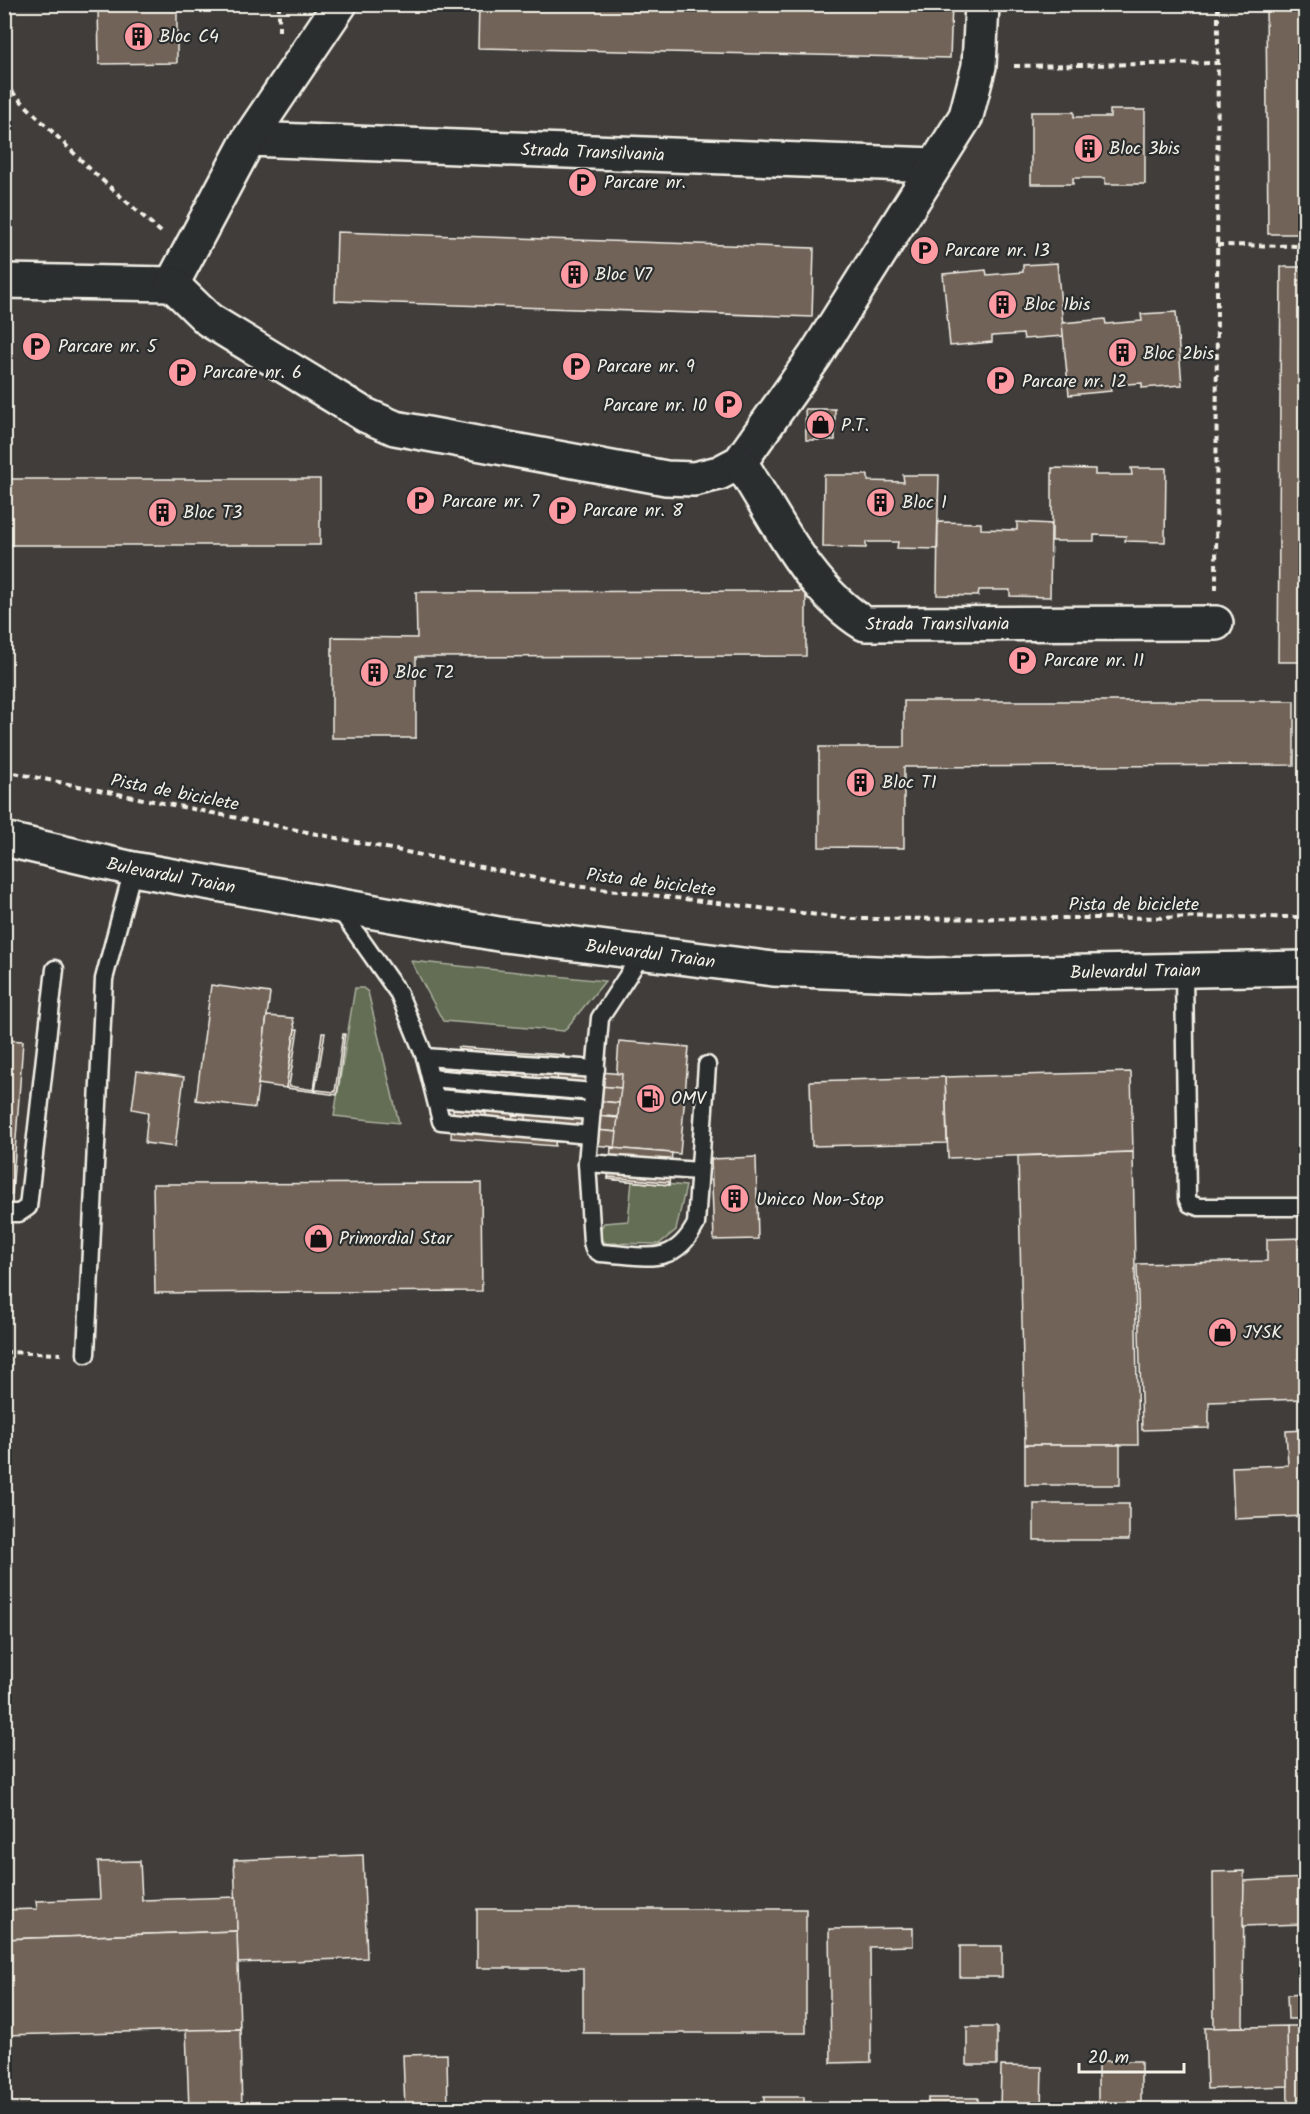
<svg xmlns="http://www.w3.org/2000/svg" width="1310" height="2114" font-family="Kalam,sans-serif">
<rect width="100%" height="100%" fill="#403d3b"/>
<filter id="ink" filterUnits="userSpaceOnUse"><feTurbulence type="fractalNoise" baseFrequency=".0167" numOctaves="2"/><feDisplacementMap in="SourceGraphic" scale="12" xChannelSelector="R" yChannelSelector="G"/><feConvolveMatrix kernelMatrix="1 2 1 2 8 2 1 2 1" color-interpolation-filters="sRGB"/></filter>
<g filter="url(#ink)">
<!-- green -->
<g fill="#636e54" stroke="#acb09e" stroke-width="1.5">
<polygon points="411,961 605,981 564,1031 443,1021"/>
<polygon points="355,988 363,988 368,992 399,1123 334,1116"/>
<polygon points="632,1181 686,1186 676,1230 659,1244 606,1243 601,1239 601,1228 604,1223 628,1221"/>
</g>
<!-- building -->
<g fill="#726359" stroke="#f4f1e8" stroke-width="1.5">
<polygon points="98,4 177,4 177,63 99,64"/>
<polygon points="479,4 952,4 950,58 478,48"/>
<polygon points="1031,4 1073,4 1073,8 1031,9"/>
<rect x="1105" y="4" width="40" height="3"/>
<polygon points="1266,4 1306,4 1306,234 1268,234"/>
<polygon points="1110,110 1145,110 1145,184 1105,184 1105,178 1073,178 1073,184 1031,184 1031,112 1074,112 1074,117 1110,117"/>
<polygon points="337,232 814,248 812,317 335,301"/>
<polygon points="1057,263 1064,336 1024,339 1023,334 992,336 992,342 950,346 943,274 986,270 987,275 1023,272 1023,265"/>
<polygon points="1281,267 1306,267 1306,662 1278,662"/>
<polygon points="1176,312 1182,385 1142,388 1142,383 1110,385 1111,391 1069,395 1062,323 1105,319 1106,324 1142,321 1141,314"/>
<polygon points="805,409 835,409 835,440 806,440"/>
<polygon points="1052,468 1095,469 1095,475 1132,475 1131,468 1166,468 1165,542 1125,541 1126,536 1094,535 1094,541 1052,541"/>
<polygon points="824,475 868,475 868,481 904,482 903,475 939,475 937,549 897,548 898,542 866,542 866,548 823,547"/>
<rect x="4" y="479" width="316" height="66"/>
<polygon points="938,522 981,523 981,529 1017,530 1017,522 1051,524 1050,597 1010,596 1010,590 979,590 978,596 937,595"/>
<polygon points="806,591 806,656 416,657 416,738 332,738 332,637 417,638 416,592"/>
<polygon points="904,701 1294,701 1294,765 904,767 904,848 819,847 819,747 904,747"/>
<polygon points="211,985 270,993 255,1108 196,1100"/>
<polygon points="267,1016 293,1018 295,1029 286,1088 258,1084"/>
<polygon points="295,1029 298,1029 289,1086 314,1090 322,1033 325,1033 315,1092 286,1088"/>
<polygon points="343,1034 345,1034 337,1095 315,1092 317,1090 335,1092"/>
<polygon points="4,1040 23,1041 12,1195 4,1194"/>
<polygon points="619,1041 689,1047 680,1154 611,1148"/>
<polygon points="458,1047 564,1055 555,1146 451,1138"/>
<polygon points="558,1068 622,1074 621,1088 557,1083"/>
<polygon points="477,1069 490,1070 490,1075 477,1073"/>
<polygon points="137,1071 184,1077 175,1147 145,1143 148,1112 132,1109"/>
<polygon points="515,1072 528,1074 528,1078 515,1077"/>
<polygon points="1131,1072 1133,1152 948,1158 945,1077"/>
<polygon points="945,1077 947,1143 812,1146 810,1081"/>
<polygon points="557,1082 621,1088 619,1103 555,1097"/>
<polygon points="555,1097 619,1103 618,1117 554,1112"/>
<polygon points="473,1111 486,1113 486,1117 473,1116"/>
<polygon points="554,1112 618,1118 616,1132 553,1126"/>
<polygon points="513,1115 526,1116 526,1120 512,1119"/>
<polygon points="553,1126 617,1132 615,1147 552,1141"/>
<polygon points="611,1148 672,1153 669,1185 608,1179"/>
<polygon points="1133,1152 1138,1445 1025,1445 1018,1156"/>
<polygon points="756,1157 758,1239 714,1240 711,1159"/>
<polygon points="608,1177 669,1182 669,1185 608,1179"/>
<polygon points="481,1183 482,1291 155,1293 153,1184"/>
<polygon points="1306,1238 1306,1399 1209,1402 1209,1428 1142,1430 1137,1264 1267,1261 1267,1239"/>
<polygon points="1306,1430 1306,1516 1234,1519 1232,1467 1288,1465 1286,1431"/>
<rect x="1025" y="1445" width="95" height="40"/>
<rect x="1034" y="1504" width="95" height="36"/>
<polygon points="363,1855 367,1958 238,1963 234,1860"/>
<polygon points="140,1861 142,1900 236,1897 237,1931 4,1939 4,1910 37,1909 36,1901 100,1899 98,1862"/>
<polygon points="1244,1871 1243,2027 1214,2028 1213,1872"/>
<polygon points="1306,1878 1306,1924 1243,1926 1244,1881"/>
<polygon points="477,1909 806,1909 806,2033 583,2033 583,1968 477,1968"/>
<polygon points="913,1928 913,1946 870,1947 871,2062 831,2063 829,1929"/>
<polygon points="237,1931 240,2029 4,2035 4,1939"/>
<rect x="960" y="1946" width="42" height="31"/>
<polygon points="1306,1994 1306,2019 1288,2019 1287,1995"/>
<polygon points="1287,2026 1306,2026 1306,2110 1288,2110"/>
<polygon points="1287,2026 1288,2086 1207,2089 1205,2028"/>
<rect x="967" y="2027" width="30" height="38"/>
<polygon points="240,2029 242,2110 189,2110 186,2030"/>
<polygon points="447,2054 448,2110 405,2110 403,2055"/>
<rect x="1098" y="2061" width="43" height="49"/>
<polygon points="1001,2066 1042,2067 1041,2110 1000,2110"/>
<rect x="764" y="2097" width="40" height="13"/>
<rect x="928" y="2098" width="50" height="12"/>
<polygon points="1204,2104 1241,2104 1241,2110 1205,2110"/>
</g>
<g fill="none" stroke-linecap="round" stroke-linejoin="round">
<defs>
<g id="service">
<polyline points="338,907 399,994 425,1057 596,1069"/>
<path d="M642 954 600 1018 587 1163 592 1242 594 1249 600 1253C643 1255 673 1269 696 1224L707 1065"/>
<polyline points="1184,970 1187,1198 1190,1204 1199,1207 1306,1207"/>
<polyline points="425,1057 441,1121 589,1135"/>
<polyline points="431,1078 593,1092"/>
<polyline points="437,1098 591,1111"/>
<polyline points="587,1163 699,1171"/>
<polyline points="4,1213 19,1213 28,1207 55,969"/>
<polyline points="86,1354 104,979 133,869"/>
</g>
<g id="minor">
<path id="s1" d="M249 139 935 165"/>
<polyline points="4,281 172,284 249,139 340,4"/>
<polyline points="172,284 209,320 365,415 395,428 666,478 694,479 719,473 740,462 815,356 966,116 979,66 982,4"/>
<path id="s2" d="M740 462C776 518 808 589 865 624L1216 623"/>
</g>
<g id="primary">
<path id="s3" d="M4 839 133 869 504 935 773 969 928 975 1306 968"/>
</g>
</defs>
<!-- service casing -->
<use href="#service" stroke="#f4f1e8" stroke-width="21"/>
<!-- minor casing -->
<use href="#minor" stroke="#f4f1e8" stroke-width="38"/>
<!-- primary casing -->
<use href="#primary" stroke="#f4f1e8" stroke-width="38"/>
<!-- path -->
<g stroke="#f4f1e8" stroke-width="4" stroke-dasharray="6 4.5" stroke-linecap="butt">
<polyline points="279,31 279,4"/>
<polyline points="1014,66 1217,63"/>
<polyline points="4,84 93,172 161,232"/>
<polyline points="1217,245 1306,246"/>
<polyline points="1216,590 1218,4"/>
<polyline points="4,771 575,886 851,919 1306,917"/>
<polyline points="4,1352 61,1354"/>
</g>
<!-- service -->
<use href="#service" stroke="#2a2d2e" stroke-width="16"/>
<!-- minor -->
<use href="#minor" stroke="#2a2d2e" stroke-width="33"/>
<!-- primary -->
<use href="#primary" stroke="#2a2d2e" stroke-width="33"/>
</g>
</g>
<!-- icons -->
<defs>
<symbol id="building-disc" viewBox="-11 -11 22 22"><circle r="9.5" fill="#ff9aa2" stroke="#2a2d2e"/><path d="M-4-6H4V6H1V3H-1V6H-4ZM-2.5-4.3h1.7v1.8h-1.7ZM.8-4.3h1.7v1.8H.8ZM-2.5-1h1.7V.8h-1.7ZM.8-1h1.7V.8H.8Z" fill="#111"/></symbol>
<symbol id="parking-disc" viewBox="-11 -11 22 22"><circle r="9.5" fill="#ff9aa2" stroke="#2a2d2e"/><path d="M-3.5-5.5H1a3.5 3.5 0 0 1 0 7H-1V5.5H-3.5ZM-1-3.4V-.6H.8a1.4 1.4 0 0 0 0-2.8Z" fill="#111"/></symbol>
<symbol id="shop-disc" viewBox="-11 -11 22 22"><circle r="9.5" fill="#ff9aa2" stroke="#2a2d2e"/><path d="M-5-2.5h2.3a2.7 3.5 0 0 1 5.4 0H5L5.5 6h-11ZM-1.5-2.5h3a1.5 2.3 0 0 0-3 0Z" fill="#111"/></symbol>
<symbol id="fuel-disc" viewBox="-11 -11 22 22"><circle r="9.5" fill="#ff9aa2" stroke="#2a2d2e"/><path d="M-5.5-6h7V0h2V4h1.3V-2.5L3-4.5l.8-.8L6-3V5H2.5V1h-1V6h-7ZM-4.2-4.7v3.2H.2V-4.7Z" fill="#111"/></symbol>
</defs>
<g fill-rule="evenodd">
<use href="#building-disc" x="122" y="20" width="33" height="33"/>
<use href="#building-disc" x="1072" y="132" width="33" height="33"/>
<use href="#parking-disc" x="566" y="166" width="33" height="33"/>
<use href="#parking-disc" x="908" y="234" width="33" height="33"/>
<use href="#building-disc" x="558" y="258" width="33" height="33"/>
<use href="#building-disc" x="986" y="288" width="33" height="33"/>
<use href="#parking-disc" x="20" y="330" width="33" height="33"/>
<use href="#building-disc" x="1106" y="336" width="33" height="33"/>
<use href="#parking-disc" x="560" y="350" width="33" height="33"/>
<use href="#parking-disc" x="166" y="356" width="33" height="33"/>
<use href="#parking-disc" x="984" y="364" width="33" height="33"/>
<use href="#parking-disc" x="712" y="388" width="33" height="33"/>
<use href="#shop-disc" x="804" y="408" width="33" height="33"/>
<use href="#parking-disc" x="404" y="484" width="33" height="33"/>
<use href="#building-disc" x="864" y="486" width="33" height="33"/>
<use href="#parking-disc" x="546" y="494" width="33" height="33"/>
<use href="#building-disc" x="146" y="496" width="33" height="33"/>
<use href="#parking-disc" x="1006" y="644" width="33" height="33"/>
<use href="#building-disc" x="358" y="656" width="33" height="33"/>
<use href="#building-disc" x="844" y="766" width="33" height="33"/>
<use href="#fuel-disc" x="634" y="1082" width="33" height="33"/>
<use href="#building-disc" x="718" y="1182" width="33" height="33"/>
<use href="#shop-disc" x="302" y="1222" width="33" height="33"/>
<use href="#shop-disc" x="1206" y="1316" width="33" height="33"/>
</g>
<g text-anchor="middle" stroke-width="4.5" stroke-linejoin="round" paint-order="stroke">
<!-- poi labels -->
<g font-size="18" fill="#f4f1e8" stroke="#2a2d2e" text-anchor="start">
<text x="159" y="42">Bloc C4</text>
<text x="1109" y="154">Bloc 3bis</text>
<text x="604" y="188">Parcare nr.</text>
<text x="945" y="256">Parcare nr. 13</text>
<text x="595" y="280">Bloc V7</text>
<text x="1024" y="310">Bloc 1bis</text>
<text x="58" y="352">Parcare nr. 5</text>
<text x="1143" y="359">Bloc 2bis</text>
<text x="597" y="372">Parcare nr. 9</text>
<text x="203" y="378">Parcare nr. 6</text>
<text x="1022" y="387">Parcare nr. 12</text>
<text x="707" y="411" text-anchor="end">Parcare nr. 10</text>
<text x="841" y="431">P.T.</text>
<text x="442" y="507">Parcare nr. 7</text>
<text x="902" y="508">Bloc 1</text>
<text x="583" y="516">Parcare nr. 8</text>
<text x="183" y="518">Bloc T3</text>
<text x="1044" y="666">Parcare nr. 11</text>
<text x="395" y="678">Bloc T2</text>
<text x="882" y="788">Bloc T1</text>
<text x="671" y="1104">OMV</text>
<text x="756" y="1205">Unicco Non-Stop</text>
<text x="339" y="1244">Primordial Star</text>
<text x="1243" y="1338">JYSK</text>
</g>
<!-- street labels -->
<g font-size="18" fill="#f4f1e8" stroke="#2a2d2e">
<text dy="6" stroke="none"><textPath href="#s1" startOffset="344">Strada Transilvania</textPath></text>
<text dy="6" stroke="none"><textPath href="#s2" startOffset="279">Strada Transilvania</textPath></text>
<text transform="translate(175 792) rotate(11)" y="6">Pista de biciclete</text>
<text dy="6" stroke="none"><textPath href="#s3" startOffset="171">Bulevardul Traian</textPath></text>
<text transform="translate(651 882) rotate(7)" y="6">Pista de biciclete</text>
<text x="1134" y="910">Pista de biciclete</text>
<text dy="6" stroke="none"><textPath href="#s3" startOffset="657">Bulevardul Traian</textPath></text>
<text dy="6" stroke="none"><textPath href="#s3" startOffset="1143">Bulevardul Traian</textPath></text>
</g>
</g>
<!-- margin -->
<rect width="1310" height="2114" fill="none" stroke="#2a2d2e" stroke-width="24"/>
<rect x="12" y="12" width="1286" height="2090" fill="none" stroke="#f4f1e8" stroke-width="2" filter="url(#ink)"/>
<!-- scale -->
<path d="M1079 2063v9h105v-9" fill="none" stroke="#f4f1e8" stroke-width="3"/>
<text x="1088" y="2063" font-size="18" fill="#f4f1e8" stroke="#2a2d2e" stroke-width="4.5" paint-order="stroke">20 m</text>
</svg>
